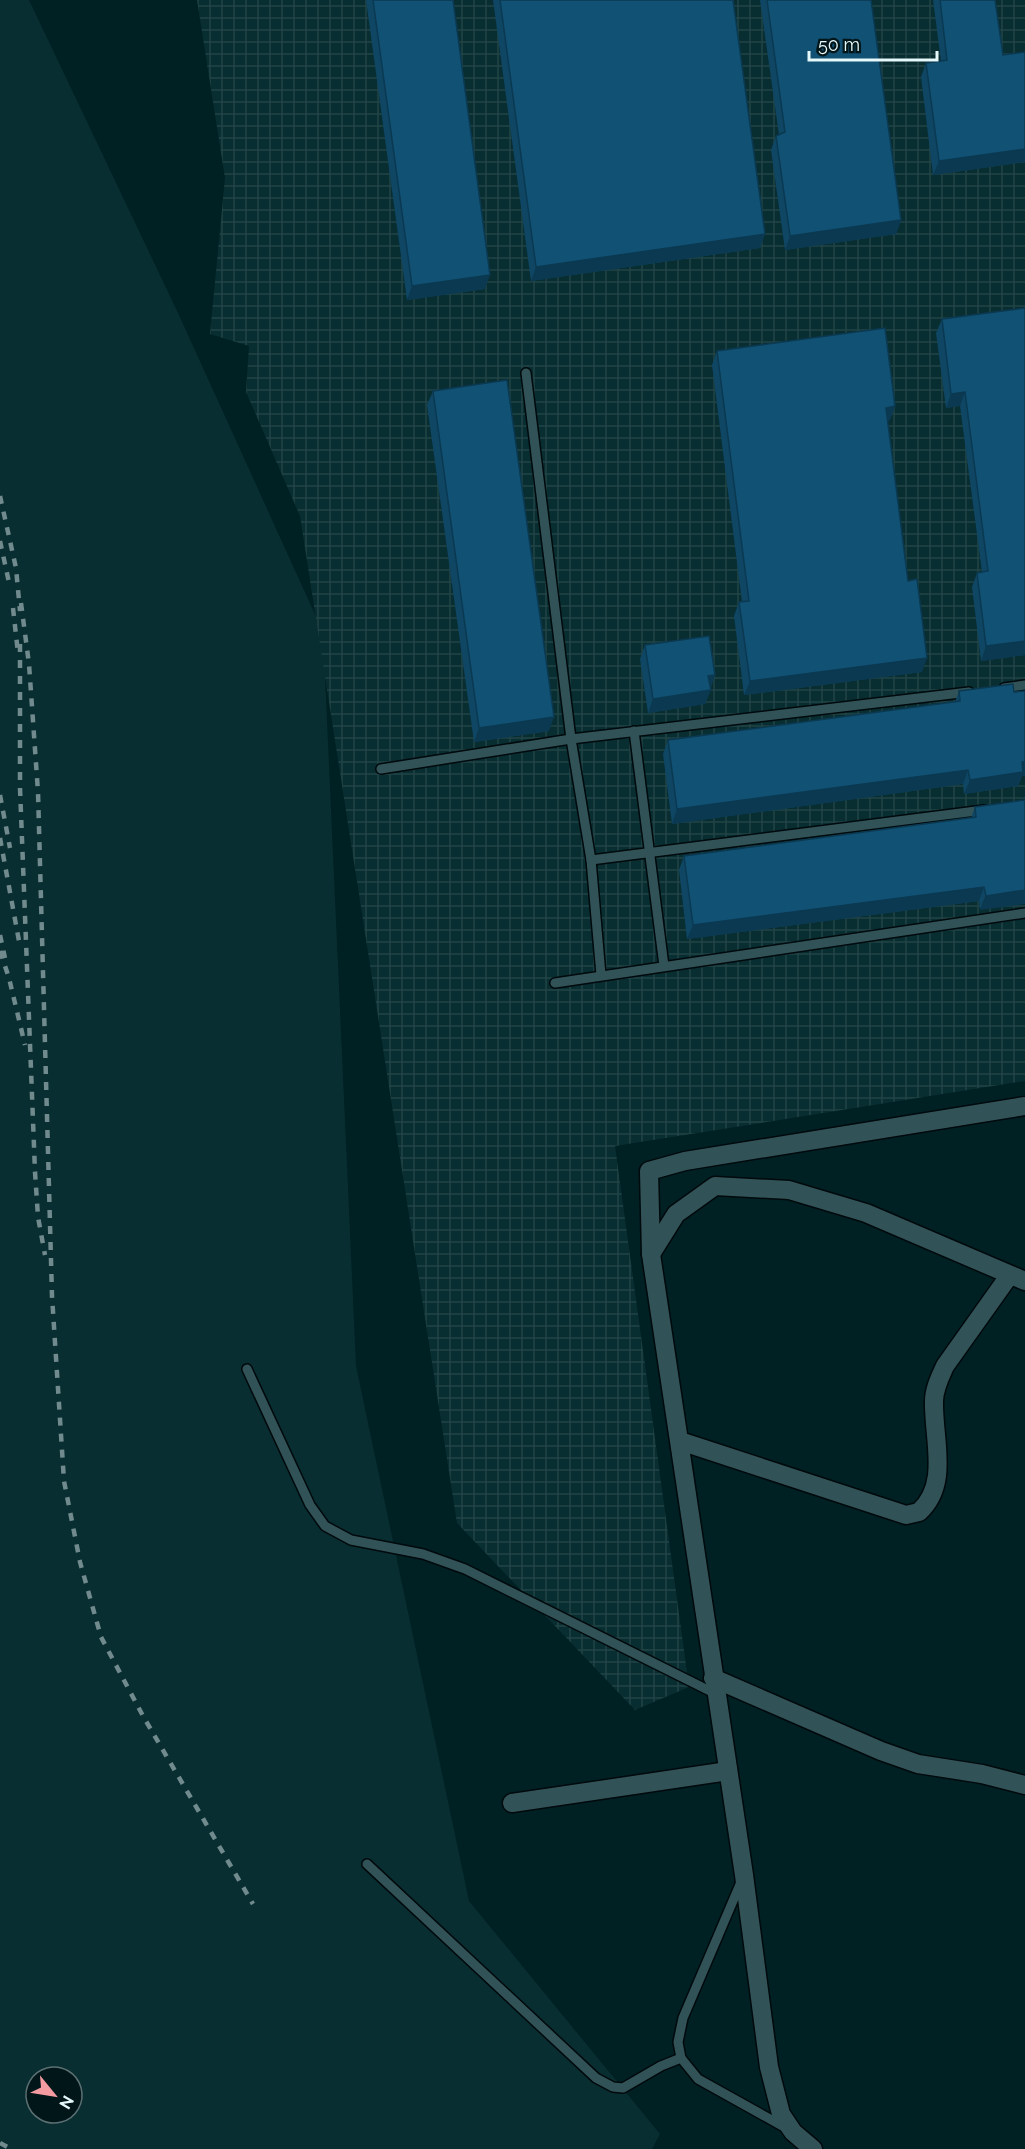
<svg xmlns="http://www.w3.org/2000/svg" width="1025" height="2149" font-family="Raleway,sans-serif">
<defs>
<pattern id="industrial-grid" width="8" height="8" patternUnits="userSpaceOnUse" patternTransform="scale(1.5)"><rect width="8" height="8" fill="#092e31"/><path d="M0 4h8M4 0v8" fill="none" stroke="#214346"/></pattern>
</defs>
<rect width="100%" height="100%" fill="#002124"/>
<!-- built -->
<path fill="#092e31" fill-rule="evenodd" d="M0 0H29L178 313 323 632 356 1366 469 1901 660 2134 652 2149H0ZM36 2077H72V2113H36Z"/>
<!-- industrial -->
<polygon fill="url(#industrial-grid)" points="197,0 1025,0 1025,1081 615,1146 689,1687 635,1710 457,1523 300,516 246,392 249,346 210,334 225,178"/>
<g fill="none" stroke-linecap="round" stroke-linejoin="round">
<defs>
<g id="lane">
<polyline points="526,373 571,739 591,860 601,975"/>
<polyline points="1004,688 1025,685"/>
<polyline points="634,731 664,966"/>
<polyline points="381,769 571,739 969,692"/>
<polyline points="591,860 984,810"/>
<polyline points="555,983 1025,913"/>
<polyline points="247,1369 310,1505 325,1526 351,1540 423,1554 465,1569 716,1694"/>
<polyline points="367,1864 596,2078 613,2087 623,2088 661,2066 681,2058"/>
<polyline points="741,1882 683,2018 678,2042 681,2058 698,2079 786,2128"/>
</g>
<g id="street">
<polyline points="651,1254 676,1214 715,1186 789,1190 866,1213 1025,1281"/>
<path d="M680 1441 906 1515 919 1512C950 1484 933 1439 934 1401 934 1389 940 1377 945 1366L1009 1276"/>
<polyline points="713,1678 881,1751 918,1764 982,1774 1025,1785"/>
<polyline points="512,1803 728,1771"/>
<polyline points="813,2149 793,2132 781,2114 769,2067 744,1875 651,1254 649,1171 685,1161 1025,1106"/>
</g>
</defs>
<!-- lane casing -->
<use href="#lane" stroke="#00090c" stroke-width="12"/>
<!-- street casing -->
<use href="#street" stroke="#00090c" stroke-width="21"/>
<!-- lane -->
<use href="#lane" stroke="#315357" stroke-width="9"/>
<!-- street -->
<use href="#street" stroke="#315357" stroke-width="18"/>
<!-- rail -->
<g stroke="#708a8d" stroke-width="4.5" stroke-dasharray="8 8" stroke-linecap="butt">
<polyline points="0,496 16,568 20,611"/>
<polyline points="0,541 10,587"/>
<polyline points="21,603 29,664 38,792 52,1296 64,1481 80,1562 101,1637 143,1716 253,1904"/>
<polyline points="13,608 18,653"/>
<polyline points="20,644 20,788 35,1172 38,1217 45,1255"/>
<polyline points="0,795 10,848"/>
<polyline points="0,838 19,941"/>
<polyline points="0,935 5,958"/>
<polyline points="0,951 9,978 25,1045"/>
<polyline points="0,2143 11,2149"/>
</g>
</g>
<!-- wall -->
<g fill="#0e4664">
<polygon points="366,0 453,0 485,289 407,300"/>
<polygon points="493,0 733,0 765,234 760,248 531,281"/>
<polygon points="760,0 871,0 901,220 896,234 785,250 771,150 776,136 779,135"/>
<polygon points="933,0 995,0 1003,55 1025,52 1025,162 933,175 921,77 926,63 941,61"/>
<polygon points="1025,308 1025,655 981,661 972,587 977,573 982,572 960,406 946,408 936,333 942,319"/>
<polygon points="717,351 895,406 890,420 887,421 908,581 922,672 744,695 734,616 739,602 742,602 712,365"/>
<polygon points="433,391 549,731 474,742 427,405"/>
<polygon points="645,645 715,675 705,704 648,713 640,659"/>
<polygon points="959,691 1022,776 1018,786 964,794 963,784 672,824 663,754 668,740 955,702"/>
<polygon points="1025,800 980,910 979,901 687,939 679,870 684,856 971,818 975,807"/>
</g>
<!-- shaded-wall -->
<g fill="#0b3951">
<polygon points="1025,149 1025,162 933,175 939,161"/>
<polygon points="901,220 896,234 785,250 790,236"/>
<polygon points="765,234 760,248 531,281 536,267"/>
<polygon points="490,275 485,289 407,300 412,286"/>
<polygon points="965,392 960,406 946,408 951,394"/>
<polygon points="895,406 890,420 880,422 886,408"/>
<polygon points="1025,641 1025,655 981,661 986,646"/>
<polygon points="927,658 922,672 744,695 750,681"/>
<polygon points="715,675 710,690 708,676"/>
<polygon points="711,690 705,704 648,713 653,699"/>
<polygon points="554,717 549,731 474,742 479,728"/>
<polygon points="1025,762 1025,776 1022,776 1018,786 964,794 970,780"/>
<polygon points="968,770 963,784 672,824 677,809"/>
<polygon points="984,887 979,901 687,939 693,925"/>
<polygon points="1025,890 1025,904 980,910 986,896"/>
</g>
<!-- building -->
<g fill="#105174" stroke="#0b3951" stroke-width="1.5">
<polygon points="373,0 453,0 490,275 412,286"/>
<polygon points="500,0 733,0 765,234 536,267"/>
<polygon points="767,0 871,0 901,220 790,236 776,136 785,132"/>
<polygon points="940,0 995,0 1003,55 1025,52 1025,149 939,161 926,63 947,60"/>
<polygon points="1025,308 1025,641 986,646 977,573 988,571 965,392 951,394 942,319"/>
<polygon points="885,328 895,406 886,408 908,581 917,579 927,658 750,681 739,602 749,601 717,351"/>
<polygon points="507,380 554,717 479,728 433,391"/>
<polygon points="709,636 715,675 708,676 711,690 653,699 645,645"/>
<polygon points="1013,684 1014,692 1025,691 1025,762 1022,762 1023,772 970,780 968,770 677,809 668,740 960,701 959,691"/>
<polygon points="1025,800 1025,890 986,896 984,887 693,925 684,856 976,817 975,807"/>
</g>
<!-- north arrow -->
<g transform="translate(54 2095) rotate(120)"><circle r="28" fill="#001619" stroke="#5c7073" stroke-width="1.5"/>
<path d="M0-4.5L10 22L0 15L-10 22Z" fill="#f49aa1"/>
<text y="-9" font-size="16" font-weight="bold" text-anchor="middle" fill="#e5f8fa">N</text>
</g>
<!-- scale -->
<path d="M809 51v9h128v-9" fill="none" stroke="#e5f8fa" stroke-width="3"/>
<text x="818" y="51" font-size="18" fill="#e5f8fa" stroke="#001619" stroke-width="4.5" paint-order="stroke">50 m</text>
</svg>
